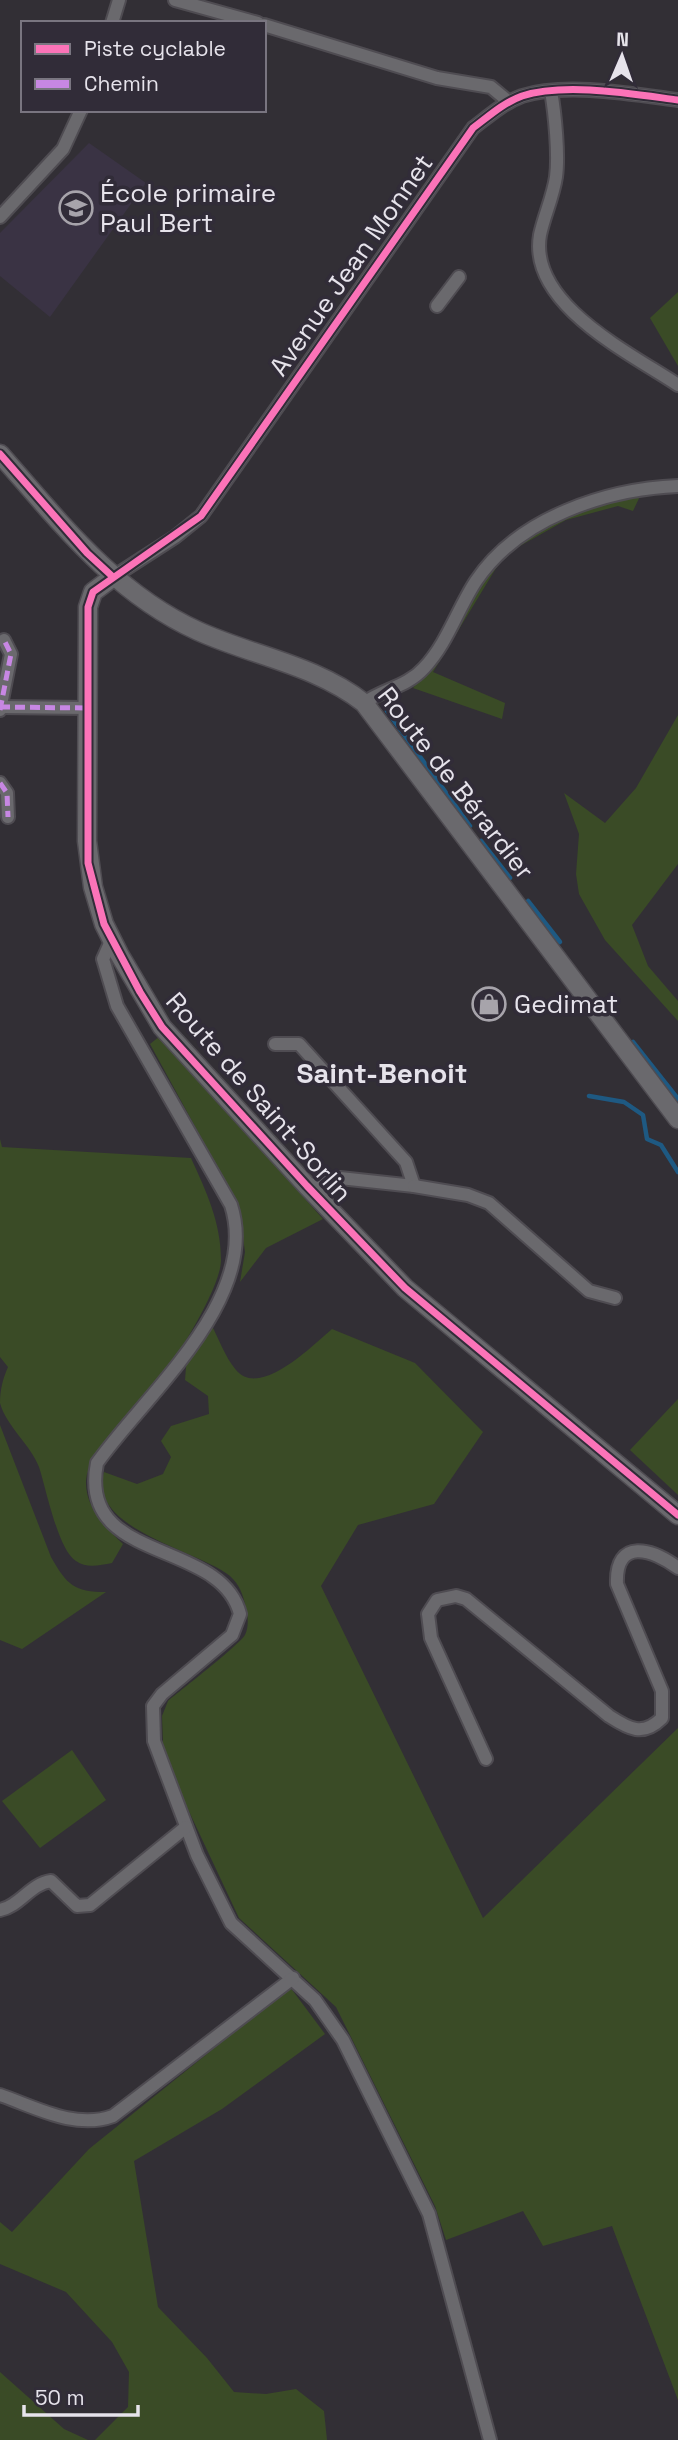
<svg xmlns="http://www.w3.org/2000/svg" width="678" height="2440" font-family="'Space Grotesk',sans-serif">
<rect width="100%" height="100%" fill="#322f35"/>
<!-- built -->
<polygon fill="#3a3344" points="89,143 146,183 50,317 0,276 0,233"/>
<!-- green -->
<g fill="#3a4b26">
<polygon points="678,292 678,366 650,318"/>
<path d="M642 492 633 511 618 506 566 520 504 555 433 672 505 703 502 719 413 688C440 657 455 618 478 584 517 528 580 511 642 492Z"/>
<polygon points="678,715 678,864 632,925 648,966 678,1001 678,1021 605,940 579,894 576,874 579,834 564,793 605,823 636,788"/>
<polygon points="160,1036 323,1219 266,1248 240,1282 245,1252 239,1207 150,1044"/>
<path d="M0 1139 2 1147 191 1158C206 1191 221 1222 221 1260 221 1289 173 1363 155 1387 136 1412 88 1450 86 1481 85 1507 105 1527 123 1544L112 1563C100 1565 87 1569 76 1561 58 1550 46 1488 39 1467 31 1445 6 1426 0 1403 0 1390 3 1378 8 1367L0 1357Z"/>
<path d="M210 1322C218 1337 225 1357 236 1370 260 1399 313 1345 332 1329L415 1363 483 1432 434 1504 358 1525 321 1586 483 1918 678 1728V2400L612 2226 543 2246 523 2211 446 2240 435 2206 336 2007 239 1918 170 1771 163 1743 162 1716 168 1701C181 1690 239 1645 245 1635 249 1627 248 1616 246 1608 243 1595 240 1585 230 1576 198 1550 86 1529 104 1472L137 1484 163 1474 171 1457 161 1441 171 1426 209 1414 208 1396 185 1380 187 1355Z"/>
<polygon points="678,1399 678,1495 630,1450"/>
<path d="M0 1425 51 1557C67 1585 74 1592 106 1592L22 1649 0 1640Z"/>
<polygon points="72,1750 106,1800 40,1848 2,1801"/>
<polygon points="290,1987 325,2034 222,2109 134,2161 158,2307 207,2358 234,2392 266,2394 296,2389 324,2411 327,2440 95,2440 128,2407 129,2372 112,2342 66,2292 0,2264 0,2222 12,2232 89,2149"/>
<polygon points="0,2372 64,2429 88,2440 0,2440"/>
</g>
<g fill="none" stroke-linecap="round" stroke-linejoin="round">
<!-- stream -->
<g stroke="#1e5982" stroke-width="4.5">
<polyline points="387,711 470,826"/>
<polyline points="481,841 510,878"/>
<polyline points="528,901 560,942"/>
<polyline points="633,1042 678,1099"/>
<polyline points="589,1096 624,1102 643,1115 647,1139 661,1145 678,1172"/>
</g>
<defs>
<g id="street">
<polyline points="175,0 258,23"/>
<polyline points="112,23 119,0"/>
<polyline points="264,25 437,78 491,87 509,102"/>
<path d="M551 91C555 114 559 155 556 177 553 197 544 216 540 235 528 304 630 353 678 385"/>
<polyline points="0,217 63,149 81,110"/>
<polyline points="437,306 459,277"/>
<path d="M113 577 175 537 201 516 473 128C489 116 503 103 522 96 565 82 633 94 678 100"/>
<path d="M364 703C383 689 407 687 424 668 447 644 458 608 476 581 518 518 606 489 678 486"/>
<polyline points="0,707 87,708"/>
<polyline points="0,710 11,654 4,640"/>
<polyline points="0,783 7,793 8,817"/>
<path d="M112 939 103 959 117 1006 231 1205C261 1298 146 1394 97 1463 77 1565 221 1538 240 1614L232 1635 162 1694 153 1706 154 1741 197 1855 231 1923 315 2000 343 2040 429 2214 490 2440"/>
<polyline points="275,1044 299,1044 406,1162 414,1186 340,1178 307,1186"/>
<polyline points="414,1186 468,1195 489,1203 589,1291 615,1298"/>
<path d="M486 1759 431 1638 428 1614 437 1600 456 1596 466 1599 609 1716C629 1729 643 1737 662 1718V1691L617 1584C615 1537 653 1549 678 1568"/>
<path d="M0 1910C20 1906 30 1884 51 1881L77 1906 90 1905 186 1827"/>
<path d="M0 2095C35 2107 75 2130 113 2116L293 1978"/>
</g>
<g id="secondary">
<path d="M0 454C59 521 114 593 198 631 253 656 316 665 364 703L678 1119"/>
<polyline points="113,577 93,592 88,607 87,841 93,887 104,924 119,954 162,1027 307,1186 405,1288 678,1515"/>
</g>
</defs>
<!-- street casing -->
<use href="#street" stroke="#4f4c52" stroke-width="16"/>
<!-- secondary casing -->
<use href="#secondary" stroke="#4f4c52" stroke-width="21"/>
<!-- street -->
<use href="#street" stroke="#6a696d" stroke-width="12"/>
<!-- secondary -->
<use href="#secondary" stroke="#6a696d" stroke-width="18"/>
<!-- quiet -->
<g stroke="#c787e3" stroke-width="5" stroke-dasharray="10 5" stroke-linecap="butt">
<polyline points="0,707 87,708"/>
<polyline points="0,710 11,654 4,640"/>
<polyline points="0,783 7,793 8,817"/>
</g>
<defs>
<g id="cycleway">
<path d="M678 100C633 94 565 82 522 96 503 103 489 116 473 128L201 516 93 592 88 607V863L104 924 140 992 162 1027 307 1186 405 1288 678 1515"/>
<polyline points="0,454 87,553 113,577"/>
</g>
</defs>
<!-- cycleway casing -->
<use href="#cycleway" stroke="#312c38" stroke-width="11"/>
<!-- cycleway -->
<use href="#cycleway" stroke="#fb73b8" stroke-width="7"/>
</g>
<!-- icons -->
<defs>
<symbol id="school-ring" viewBox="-11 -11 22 22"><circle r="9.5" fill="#312c38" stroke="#a7a4ab" stroke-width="1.5"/><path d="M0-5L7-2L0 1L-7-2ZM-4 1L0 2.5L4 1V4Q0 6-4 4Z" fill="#a7a4ab"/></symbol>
<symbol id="shop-ring" viewBox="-11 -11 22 22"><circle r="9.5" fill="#312c38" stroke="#a7a4ab" stroke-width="1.5"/><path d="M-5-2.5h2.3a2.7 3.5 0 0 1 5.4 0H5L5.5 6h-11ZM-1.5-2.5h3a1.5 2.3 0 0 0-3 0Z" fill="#a7a4ab"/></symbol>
</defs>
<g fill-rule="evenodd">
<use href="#school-ring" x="57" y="189" width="38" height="38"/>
<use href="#shop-ring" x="470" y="985" width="38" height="38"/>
</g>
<g text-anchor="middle" stroke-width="7" stroke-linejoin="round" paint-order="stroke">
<!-- poi labels -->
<g font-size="26" fill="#e6e3eb" stroke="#312c38" text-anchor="start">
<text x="100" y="202">École primaire<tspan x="100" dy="30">Paul Bert</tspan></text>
<text x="514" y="1013">Gedimat</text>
</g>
<!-- street labels -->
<g font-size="26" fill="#e6e3eb" stroke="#312c38">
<text transform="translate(351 265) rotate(-55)" y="9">Avenue Jean Monnet</text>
<text transform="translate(456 783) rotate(52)" y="9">Route de Bérardier</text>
<text transform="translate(259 1097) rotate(49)" y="9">Route de Saint-Sorlin</text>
</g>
<!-- neighbourhood labels -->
<g font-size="28" font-weight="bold" fill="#e6e3eb" stroke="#312c38">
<text x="382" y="1083">Saint-Benoit</text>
</g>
</g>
<!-- legend -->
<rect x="21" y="21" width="245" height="91" fill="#312c38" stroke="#797580" stroke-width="2"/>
<rect x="35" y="44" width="35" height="10" fill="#fb73b8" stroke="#797580" stroke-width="2"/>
<text x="84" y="56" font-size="21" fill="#e6e3eb">Piste cyclable</text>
<rect x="35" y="79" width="35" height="10" fill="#c787e3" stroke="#797580" stroke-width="2"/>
<text x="84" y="91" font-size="21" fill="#e6e3eb">Chemin</text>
<!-- north arrow -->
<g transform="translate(622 56) rotate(2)" stroke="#312c38" stroke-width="5" paint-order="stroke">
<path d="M0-5L12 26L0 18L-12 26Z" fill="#e6e3eb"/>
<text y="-10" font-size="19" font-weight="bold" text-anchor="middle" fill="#e6e3eb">N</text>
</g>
<!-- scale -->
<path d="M24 2405v10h114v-10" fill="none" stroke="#e6e3eb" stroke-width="3.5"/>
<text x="35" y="2405" font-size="21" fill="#e6e3eb" stroke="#312c38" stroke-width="5" paint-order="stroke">50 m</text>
</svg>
